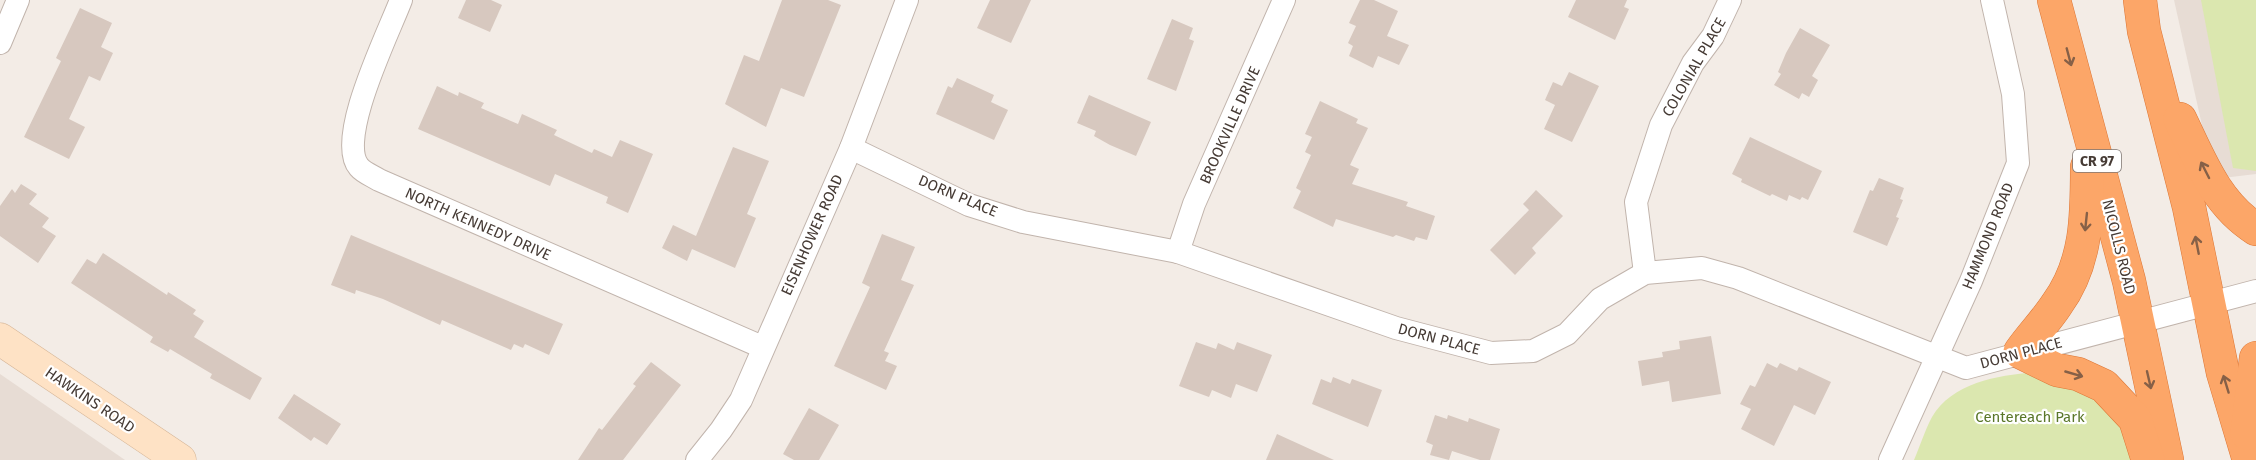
<svg xmlns="http://www.w3.org/2000/svg" width="2256" height="460" font-family="'Fira Sans',sans-serif">
<rect width="100%" height="100%" fill="#f3ece6"/>
<!-- residential -->
<g fill="#e7dcd4">
<polygon points="2174,0 2256,0 2256,174 2214,179"/>
<polygon points="0,374 125,460 0,460"/>
</g>
<!-- green -->
<g fill="#dbe7af">
<polygon points="2201,0 2256,0 2256,171 2233,168"/>
<path d="M2041 372 2072 378 2120 415 2131 460H1914C1920 446 1925 430 1932 417 1953 381 2003 374 2041 372Z"/>
</g>
<!-- building -->
<g fill="#d7c8bf">
<polygon points="466,0 491,0 502,5 490,32 458,18"/>
<polygon points="782,0 828,0 841,5 804,97 781,88 766,127 725,104 744,55 759,61"/>
<polygon points="990,0 1031,0 1011,43 977,28"/>
<polygon points="1360,0 1374,0 1398,11 1387,36 1409,45 1399,65 1378,56 1373,68 1349,56 1353,46 1348,43 1356,26 1349,23"/>
<polygon points="1576,0 1627,0 1624,7 1629,9 1615,40 1568,17"/>
<polygon points="80,8 112,23 101,47 113,53 100,81 89,76 69,119 85,127 69,159 24,137 61,61 56,58"/>
<polygon points="1172,19 1193,28 1189,39 1194,41 1176,91 1147,79"/>
<polygon points="1800,28 1830,45 1812,76 1818,80 1809,97 1802,93 1799,99 1774,85 1781,74 1778,72 1786,53"/>
<polygon points="1569,72 1599,86 1572,142 1544,129 1555,105 1545,100 1553,82 1562,86"/>
<polygon points="957,78 994,95 991,102 1008,110 994,140 936,114 948,86 952,88"/>
<polygon points="437,86 458,96 459,92 484,103 481,108 518,124 522,114 557,130 554,135 592,153 594,149 612,157 620,140 653,154 628,213 606,203 608,197 555,174 550,186 418,129"/>
<polygon points="1089,95 1151,122 1136,156 1110,145 1094,136 1096,131 1077,123"/>
<polygon points="1320,101 1358,119 1356,123 1368,128 1350,165 1359,169 1352,184 1408,202 1406,206 1435,216 1427,240 1416,237 1414,241 1396,235 1393,237 1336,219 1333,227 1293,208 1301,191 1296,188 1311,155 1305,152 1312,137 1305,134"/>
<polygon points="1750,137 1822,171 1808,200 1802,197 1800,200 1789,195 1787,201 1772,194 1770,196 1741,182 1742,179 1732,174"/>
<polygon points="733,147 769,161 747,214 756,218 735,268 692,249 687,261 662,248 673,225 696,236"/>
<polygon points="1879,178 1904,188 1900,199 1903,200 1896,217 1899,218 1887,246 1853,232 1870,190 1873,191"/>
<polygon points="21,184 37,194 29,204 49,218 42,227 56,236 38,263 0,236 0,206 12,189 15,193"/>
<polygon points="1536,190 1563,216 1532,248 1536,253 1515,275 1490,250 1529,210 1523,204"/>
<polygon points="882,234 915,247 901,280 914,285 884,351 889,353 885,361 897,366 886,390 834,366 870,287 862,283"/>
<polygon points="351,235 563,324 549,355 525,344 523,348 514,344 511,350 442,320 440,325 383,299 356,290 355,294 331,285"/>
<polygon points="103,253 167,295 168,292 196,310 193,314 204,321 194,337 262,378 250,400 210,378 212,374 170,349 168,352 150,342 153,337 71,283 87,259 96,264"/>
<polygon points="1711,336 1721,394 1672,402 1669,381 1642,386 1638,361 1663,357 1662,352 1680,349 1679,341"/>
<polygon points="1196,342 1216,349 1218,343 1234,350 1237,342 1272,355 1257,392 1236,384 1231,398 1212,390 1209,397 1179,386"/>
<polygon points="651,362 681,385 623,460 578,460 599,428 602,430 636,386 633,384"/>
<polygon points="1767,363 1777,368 1780,363 1797,371 1799,367 1831,382 1815,415 1794,405 1774,446 1741,429 1751,409 1740,404 1750,385 1755,387"/>
<polygon points="1333,377 1350,384 1352,379 1382,390 1368,427 1312,404 1321,379 1331,383"/>
<polygon points="294,394 341,424 327,445 314,437 311,441 278,418"/>
<polygon points="809,408 839,425 819,460 794,460 783,454"/>
<polygon points="1435,415 1447,419 1448,415 1468,422 1469,418 1500,429 1490,460 1480,460 1452,451 1449,460 1430,455 1433,445 1426,442"/>
<polygon points="1277,434 1334,460 1266,460"/>
</g>
<g fill="none" stroke-linecap="round" stroke-linejoin="round">
<defs>
<g id="street">
<path d="M401 0C389 32 335 140 359 167 364 173 373 176 379 180L762 347"/>
<polyline points="0,43 18,0"/>
<polyline points="851,148 969,205 1023,222 1178,252 1396,328 1491,353 1533,351 1567,334 1600,299 1645,273 1702,268 1738,278 1966,368 2256,291"/>
<polyline points="1178,252 1194,204 1284,0"/>
<polyline points="1645,273 1636,202 1661,125 1693,63 1713,36 1730,0"/>
<polyline points="697,460 721,430 741,400 851,148 907,0"/>
<polyline points="1890,460 1971,281 2018,163 2013,94 1992,0"/>
</g>
<polyline id="secondary" points="0,339 180,460"/>
<g id="highway">
<polyline points="2054,0 2129,281 2167,460"/>
<polyline points="2140,0 2144,31 2189,207 2223,373 2249,460"/>
<path d="M2180 119C2200 160 2216 204 2256 229"/>
<path d="M2087 167C2087 216 2087 263 2057 304 2046 321 2032 335 2020 352L2057 370 2078 374 2104 386 2135 419 2148 460"/>
<polyline points="2247,433 2256,358"/>
</g>
</defs>
<!-- street casing -->
<use href="#street" stroke="#c1b4ac" stroke-width="24"/>
<!-- secondary casing -->
<use href="#secondary" stroke="#d6b698" stroke-width="33"/>
<!-- highway casing -->
<use href="#highway" stroke="#dc7737" stroke-width="34"/>
<!-- street -->
<use href="#street" stroke="#fff" stroke-width="22"/>
<!-- secondary -->
<use href="#secondary" stroke="#fee2c5" stroke-width="32"/>
<!-- highway -->
<use href="#highway" stroke="#fca668" stroke-width="33"/>
</g>
<!-- one-way arrows -->
<defs><path id="oneway-shaft" d="M-6 0H5M1.5-3L5.5 0L1.5 3" fill="none" stroke-width="1.6" stroke-linecap="round" stroke-linejoin="round" transform="scale(1.5)"/></defs>
<g stroke="#866047">
<use href="#oneway-shaft" transform="translate(2069 57) rotate(75)"/>
<use href="#oneway-shaft" transform="translate(2205 170) rotate(-117)"/>
<use href="#oneway-shaft" transform="translate(2086 222) rotate(96)"/>
<use href="#oneway-shaft" transform="translate(2197 245) rotate(-101)"/>
<use href="#oneway-shaft" transform="translate(2074 374) rotate(16)"/>
<use href="#oneway-shaft" transform="translate(2149 380) rotate(77)"/>
<use href="#oneway-shaft" transform="translate(2226 384) rotate(-107)"/>
</g>
<g text-anchor="middle" stroke-width="4.5" stroke-linejoin="round" paint-order="stroke">
<!-- shield labels -->
<rect fill="#fff" stroke="#7e7672" stroke-width="1.5" x="2073" y="150" width="48" height="22" rx="4.5"/>
<g font-size="14" font-weight="bold" fill="#463b35">
<text x="2097" y="166">CR 97</text>
</g>
<!-- street labels -->
<g font-size="15" fill="#463b35" stroke="#fff">
<text transform="translate(1694 67) rotate(-60)" y="5">COLONIAL PLACE</text>
<text transform="translate(1230 125) rotate(-66)" y="5">BROOKVILLE DRIVE</text>
<text transform="translate(958 196) rotate(23)" y="5">DORN PLACE</text>
<text transform="translate(478 224) rotate(24)" y="5">NORTH KENNEDY DRIVE</text>
<text transform="translate(812 235) rotate(-66)" y="5">EISENHOWER ROAD</text>
<text transform="translate(1988 236) rotate(-68)" y="5">HAMMOND ROAD</text>
<text transform="translate(2119 247) rotate(76)" y="5">NICOLLS ROAD</text>
<text transform="translate(1439 339) rotate(15)" y="5">DORN PLACE</text>
<text transform="translate(2021 353) rotate(-15)" y="5">DORN PLACE</text>
<text transform="translate(90 400) rotate(34)" y="5">HAWKINS ROAD</text>
</g>
<!-- park labels -->
<g font-size="15" fill="#5a7729" stroke="#fff">
<text x="2030" y="422">Centereach Park</text>
</g>
</g>
</svg>
